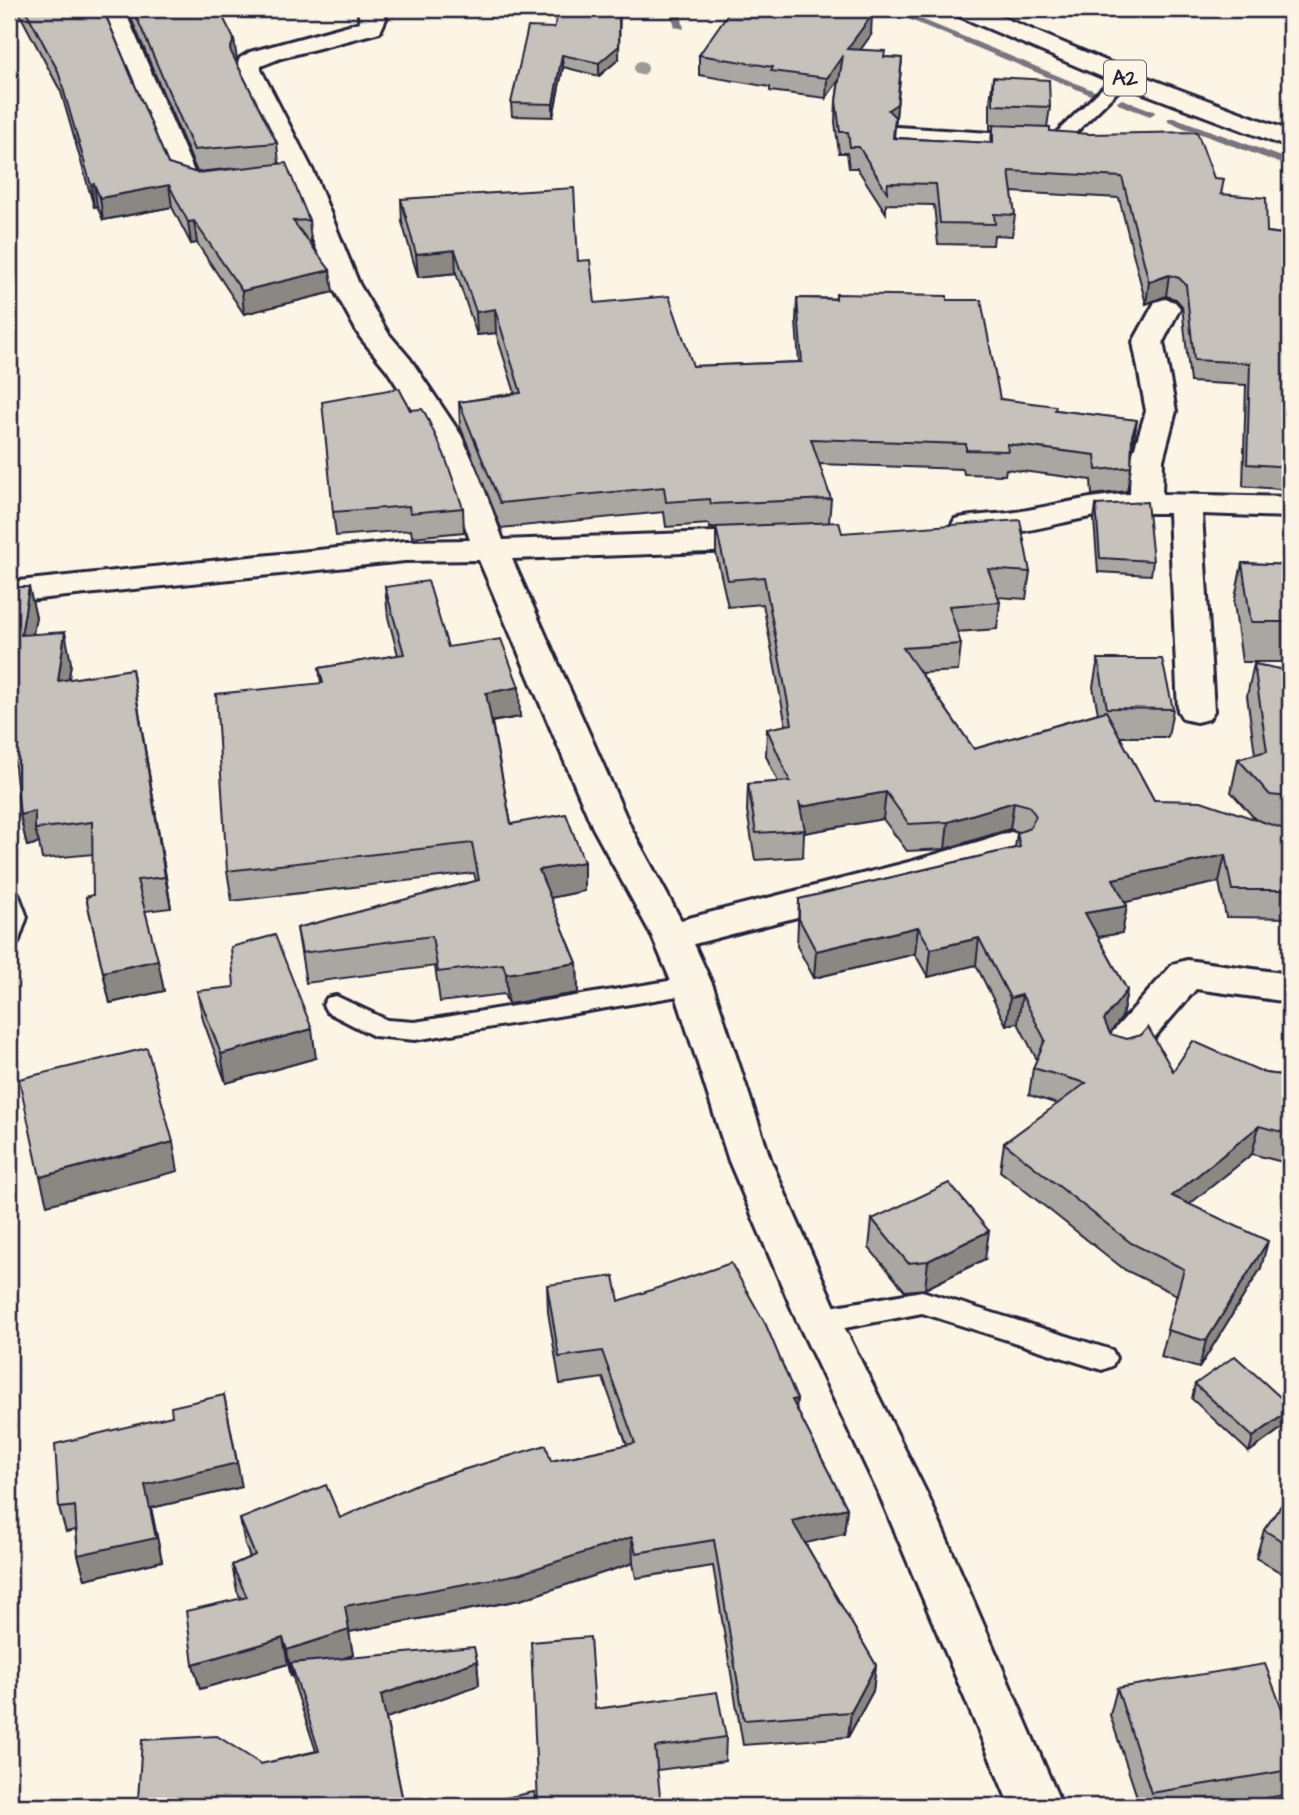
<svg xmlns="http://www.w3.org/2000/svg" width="1299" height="1815" font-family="'Architects Daughter',sans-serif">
<rect width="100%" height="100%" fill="#fcf5e5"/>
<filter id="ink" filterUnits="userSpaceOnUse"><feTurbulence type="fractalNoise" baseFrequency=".0143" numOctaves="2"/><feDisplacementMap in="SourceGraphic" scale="14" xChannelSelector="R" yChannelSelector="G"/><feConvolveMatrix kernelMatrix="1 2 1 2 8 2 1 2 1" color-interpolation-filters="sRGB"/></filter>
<g filter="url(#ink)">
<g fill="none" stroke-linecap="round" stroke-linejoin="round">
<!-- stream -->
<g fill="#78757e" fill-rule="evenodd">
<polygon points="670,9 680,9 684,29 675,27"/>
<polygon points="884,9 897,9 1102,94 1093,96"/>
<polygon points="1122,99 1154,111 1155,113 1150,116 1118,104 1117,102"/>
<polygon points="1168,118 1176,118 1290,160 1290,167 1168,122"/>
</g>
<defs>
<g id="lane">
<polygon points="1123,72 1129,74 1131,77 1129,80 1066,142 1060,143 1038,146 897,137 889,132 897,127 1038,136 1055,134 1117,74"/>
<polygon points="9,891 18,893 27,917 18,943 9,946"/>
<polygon points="693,977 702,980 706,986 702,992 415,1040 374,1036 327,1012 323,1005 327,998 336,996 387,1020 415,1022"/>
<polygon points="922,1291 1112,1350 1116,1358 1112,1366 1102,1370 922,1313 819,1333 809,1329 805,1321 809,1313 819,1309"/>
</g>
<g id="street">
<polygon points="100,9 124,9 195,174 231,175 235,181 231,187 200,192 174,185"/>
<polygon points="358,9 382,9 386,19 380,32 281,58 261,66 261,70 314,173 359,284 388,333 410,359 461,435 480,477 503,540 767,530 779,533 783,540 779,547 767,550 512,559 631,828 681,920 913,861 1011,832 1024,836 1030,845 1024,854 916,886 694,944 713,986 771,1161 841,1321 928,1496 1062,1806 1010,1806 880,1496 797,1321 729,1161 673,986 652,936 593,828 479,560 405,561 9,602 9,582 405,541 470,540 448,477 429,435 387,370 360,337 331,284 286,173 235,70 240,58 250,52 360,22"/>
<path d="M1165 299 1175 302 1180 308 1163 342 1176 411 1163 460 1162 494 1290 497V517L1202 514 1214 711 1209 719 1196 722 1183 719 1178 711 1169 513C1150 513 1129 512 1110 514 1064 519 999 544 955 533L951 526 955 519C975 514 996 515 1016 512 1054 506 1092 495 1130 494L1131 460 1146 411 1133 342 1155 302Z"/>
<polygon points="1187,960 1290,974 1290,1002 1196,989 1135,1060 1121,1064 1107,1060 1101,1049 1107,1038 1173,964"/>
</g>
<polygon id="primary" points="951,9 983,9 1132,72 1290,131 1290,148 1114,82 954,14"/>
</defs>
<!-- lane casing -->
<use href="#lane" stroke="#22223b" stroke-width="6"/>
<!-- street casing -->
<use href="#street" stroke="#22223b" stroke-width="6"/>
<!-- primary casing -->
<use href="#primary" stroke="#22223b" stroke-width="6"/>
<!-- lane -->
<use href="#lane" fill="#fcf5e5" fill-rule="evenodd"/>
<!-- street -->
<use href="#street" fill="#fcf5e5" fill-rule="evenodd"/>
<!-- primary -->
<use href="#primary" fill="#fcf5e5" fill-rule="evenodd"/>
</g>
<!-- trees -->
<circle fill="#9d9a9b" cx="641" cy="68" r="7"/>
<!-- wall -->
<g fill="#aaa6a1" stroke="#22223b" stroke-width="2">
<polygon points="17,9 103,9 168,164 197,173 237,168 197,172 127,9 165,9 165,15 237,60 236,62 277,143 279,164 309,220 311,242 309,242 333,292 244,314 197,243 191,244 172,207 103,220 97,206 94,207 61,92"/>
<polygon points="554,28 619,59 599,76 563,67 553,117 512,116 511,103"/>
<polygon points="871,35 860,50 884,57 902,58 894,138 991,143 992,130 990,130 990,102 993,77 1050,107 1047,127 1050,131 1214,178 1221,194 1267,232 1290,235 1290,490 1243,486 1246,385 1190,382 1182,306 1176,299 1166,296 1146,304 1119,198 1011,192 1015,215 1012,236 994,235 993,245 938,244 934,205 886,204 886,213 857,168 849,168 847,153 839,153 835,122 836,101 839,79 826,98 770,91 770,87 699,75 699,55"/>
<polygon points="401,199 578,261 595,303 693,366 799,362 796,322 797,298 947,300 1000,399 1056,410 1137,420 1132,448 1131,467 1127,491 1092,495 1091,480 1006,469 1005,475 964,474 963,469 819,464 831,499 829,522 842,533 1030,572 1026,599 998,597 1000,602 997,629 957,632 961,644 958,671 921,673 974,749 1098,713 1093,687 1098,659 1173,709 1168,737 1120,737 1154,800 1255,819 1231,792 1238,759 1255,754 1247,696 1254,664 1290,671 1290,830 1286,829 1290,831 1290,918 1226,917 1219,882 1126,902 1127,906 1122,933 1098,937 1127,990 1122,1017 1110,1034 1173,1071 1265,1073 1290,1076 1290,1164 1252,1154 1189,1204 1261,1268 1199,1368 1161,1357 1177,1295 1125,1270 1000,1171 1004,1143 1058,1104 1029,1095 1033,1068 1037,1060 1018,1023 1006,1025 976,965 928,977 915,954 814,978 797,946 799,899 1015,848 1017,833 1019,832 1010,829 945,849 907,851 883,819 804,833 803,857 755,860 747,811 748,784 778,782 766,756 767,729 786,726 763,604 728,607 716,553 716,528 710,528 709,524 666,527 664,512 501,528 460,426 459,402 515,393 496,333 477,335 456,273 418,277 402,222"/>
<polygon points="410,410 463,508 464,532 412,537 411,530 336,536 333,512"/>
<polygon points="1096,505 1153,561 1151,575 1098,572 1094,520"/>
<polygon points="1242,563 1290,565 1290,662 1242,662 1234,603"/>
<polygon points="9,587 36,617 33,634 71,663 69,679 137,700 171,908 145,911 164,991 110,1003 86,897 93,895 93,854 42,859 39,843 27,846 20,815"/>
<polygon points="385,587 520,717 492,722 511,824 584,862 584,891 550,898 577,963 578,993 508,1004 504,994 440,1002 435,966 306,983 297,928 476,881 474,873 232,901 227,871 321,683 319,668 398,655 388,617"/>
<polygon points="197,991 316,1058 226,1083 203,1020"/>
<polygon points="872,1219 985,1259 925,1289 905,1291 869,1248"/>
<polygon points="547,1285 619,1301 796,1408 847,1508 844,1534 805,1543 876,1665 873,1691 848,1737 743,1745 713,1566 636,1578 633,1563 520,1600 349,1632 353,1655 343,1659 477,1661 479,1685 386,1718 404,1806 140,1806 138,1799 261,1764 316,1751 295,1687 293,1675 291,1676 288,1664 200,1689 193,1664 241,1599 237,1591 232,1565 250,1557 245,1545 240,1519 340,1518 551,1461 627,1445 603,1378 560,1384 548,1312"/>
<polygon points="1195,1384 1290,1406 1290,1418 1289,1423 1249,1452 1192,1399"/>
<polygon points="242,1487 151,1508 162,1561 85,1579 78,1555 76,1530 66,1532 59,1508"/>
<polygon points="1290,1493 1290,1578 1256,1558 1264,1530"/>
<polygon points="1117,1688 1290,1730 1290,1794 1220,1806 1140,1806 1110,1715"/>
<polygon points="595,1709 726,1737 725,1761 658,1770"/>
</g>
<!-- shaded-wall -->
<g fill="#8b8783" stroke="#22223b" stroke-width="2">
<polygon points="620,9 619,59 599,76 599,63"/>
<polygon points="872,15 871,35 846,70 847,49"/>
<polygon points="234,39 237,60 233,71 230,50"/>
<polygon points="562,55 563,67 553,117 553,104"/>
<polygon points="843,55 842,76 826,98 827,78"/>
<polygon points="902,58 900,79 895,125 888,110"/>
<polygon points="94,184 97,206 94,207 91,185"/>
<polygon points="169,185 172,207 103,220 100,198"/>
<polygon points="194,221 197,243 191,244 188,222"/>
<polygon points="455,250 456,273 418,277 416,254"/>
<polygon points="330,270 333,292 244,314 242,291"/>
<polygon points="1169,275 1166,296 1146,304 1149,282"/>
<polygon points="495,309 496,333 477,335 476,312"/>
<polygon points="1137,420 1133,444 1128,460 1132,435"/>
<polygon points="29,587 36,617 27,665 21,635"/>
<polygon points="65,632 71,663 64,712 58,681"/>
<polygon points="132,669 137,700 171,908 165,877"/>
<polygon points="519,687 520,717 488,722 486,693"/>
<polygon points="886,792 883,819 804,833 805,830 800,830 801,807"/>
<polygon points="1014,802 1010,829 945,849 948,822"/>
<polygon points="35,811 35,829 39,843 27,846 20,815"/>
<polygon points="1225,855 1219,882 1108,906 1113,879"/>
<polygon points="584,862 584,891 540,900 539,870"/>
<polygon points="1127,906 1122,933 1080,940 1085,913"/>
<polygon points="918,927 915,954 814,978 816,951"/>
<polygon points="979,938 976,965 928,977 931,949"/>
<polygon points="158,960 164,991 110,1003 103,972"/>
<polygon points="577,963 578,993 508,1004 506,974"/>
<polygon points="1127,990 1122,1017 1099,1048 1104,1020"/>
<polygon points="1022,995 1018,1023 1006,1025 1010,998"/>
<polygon points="312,1029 316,1058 226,1083 221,1054"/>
<polygon points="1259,1126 1252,1154 1166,1223 1172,1196"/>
<polygon points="173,1142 178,1171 47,1205 40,1177"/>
<polygon points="989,1231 985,1259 925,1289 928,1261"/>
<polygon points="1268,1241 1261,1268 1199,1368 1206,1341"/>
<polygon points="224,1395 242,1487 151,1508 162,1561 85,1579 78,1555 145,1485"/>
<polygon points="797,1399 795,1425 792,1400"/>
<polygon points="1290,1410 1289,1423 1249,1452 1253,1437"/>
<polygon points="847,1508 844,1534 790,1547 792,1521"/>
<polygon points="632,1537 633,1563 520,1600 349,1632 353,1655 294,1675 291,1663 293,1675 291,1676 287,1650 345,1606"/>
<polygon points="283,1638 288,1664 200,1689 193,1664"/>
<polygon points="477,1661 479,1685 384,1719 381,1695"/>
<polygon points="876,1665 873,1691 848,1737 851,1712"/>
</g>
<!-- building -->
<g fill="#c6c1bb" stroke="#22223b" stroke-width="2">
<polygon points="25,9 103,9 168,164 197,173 286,163 309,220 293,221 330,270 242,291 194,221 188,222 169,185 100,198 94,184 91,185 58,71"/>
<polygon points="133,9 164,9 164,15 221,13 234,39 230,50 277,143 194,150"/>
<polygon points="560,9 619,9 619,46 599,63 562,55 553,104 511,103 528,27 554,28"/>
<polygon points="731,9 830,9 872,15 847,49 885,51 884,57 902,58 897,104 888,110 895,117 893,138 993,143 993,125 1050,127 1050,131 1090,134 1197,132 1214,178 1224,179 1221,194 1266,198 1267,232 1290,235 1290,467 1247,464 1250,363 1194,360 1186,285 1179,278 1169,275 1149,282 1122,177 1009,171 1015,215 994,214 995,224 940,223 936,184 888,183 887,192 859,147 850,147 848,132 840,132 836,101 843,55 827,78 771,71 773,67 699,55"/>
<polygon points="993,77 1049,80 1050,107 993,105"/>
<polygon points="574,188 578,261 590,260 595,303 669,296 693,366 802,362 797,298 836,299 836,294 947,296 947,300 981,300 1000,399 1056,406 1055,410 1137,420 1132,435 1131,467 1096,470 1095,455 1007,444 1008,451 966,450 966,444 811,439 831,499 711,504 710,499 666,502 664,487 500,503 459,402 521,393 495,309 476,312 455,250 416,254 401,199"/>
<polygon points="399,388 410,410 422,409 425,413 444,454 463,508 410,513 409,506 333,512 322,402"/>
<polygon points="1147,502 1153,561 1100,558 1096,505"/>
<polygon points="1020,520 1030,572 988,569 1000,602 949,606 961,644 903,648 974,749 1106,711 1154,800 1201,801 1290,831 1290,890 1232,890 1225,855 1113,879 1127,906 1085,913 1127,990 1104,1020 1110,1034 1127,1039 1141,1035 1148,1027 1173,1071 1193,1041 1265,1073 1290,1076 1290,1134 1259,1126 1172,1196 1268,1241 1206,1341 1167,1330 1184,1269 1131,1243 1004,1143 1086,1083 1033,1068 1045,1040 1022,995 1010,998 979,938 931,949 918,927 816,951 799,919 799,899 1020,847 1017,833 1030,828 1036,816 1029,806 1014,802 948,822 909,824 886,792 801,807 799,802 805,830 756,833 748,784 790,781 767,729 792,724 764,577 728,580 716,527 839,522 842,533"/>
<polygon points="1242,563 1290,565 1290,622 1251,622"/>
<polygon points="428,581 448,647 501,639 519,687 486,693 511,824 566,814 584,862 539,870 577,963 506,974 503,964 438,972 432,936 302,953 297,928 479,880 472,843 227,871 216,694 323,683 319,668 404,654 385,587"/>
<polygon points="9,587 29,587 21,635 65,632 58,681 132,669 165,877 137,880 158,960 103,972 86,897 93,895 92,822 35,829 35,811 20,815 9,710"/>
<polygon points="1098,659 1162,659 1173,709 1107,708"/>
<polygon points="1254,664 1290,671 1290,797 1270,795 1238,759 1267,751"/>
<polygon points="275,935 312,1029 221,1054 197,991 234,987 231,947"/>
<polygon points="147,1048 173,1142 40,1177 19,1079"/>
<polygon points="949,1183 989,1231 928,1261 908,1263 872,1219"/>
<polygon points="731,1263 766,1325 797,1399 792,1400 847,1508 792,1521 876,1665 851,1712 744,1720 714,1540 636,1553 632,1537 519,1574 345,1606 349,1630 287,1650 283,1638 193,1664 186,1611 247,1597 232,1565 255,1555 240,1519 326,1485 340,1518 419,1483 546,1445 551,1461 635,1443 602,1351 559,1357 547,1285 614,1276 619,1301"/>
<polygon points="1235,1356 1290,1406 1290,1410 1253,1437 1195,1384"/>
<polygon points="224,1395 237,1463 145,1485 156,1538 78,1555 75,1506 59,1508 55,1444 172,1416 171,1407"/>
<polygon points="1290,1493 1290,1546 1264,1530"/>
<polygon points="590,1637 595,1709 717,1692 726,1737 655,1747 661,1806 538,1806 531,1642"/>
<polygon points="474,1647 477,1661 381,1695 404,1806 144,1806 138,1799 142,1740 217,1736 261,1764 319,1751 291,1663"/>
<polygon points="1265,1664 1290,1730 1290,1770 1151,1793 1117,1688"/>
<polygon points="534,1792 537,1806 466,1806"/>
</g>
</g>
<g text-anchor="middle" stroke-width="5" stroke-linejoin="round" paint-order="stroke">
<!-- shield labels -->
<rect fill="#fcf5e5" stroke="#63616e" stroke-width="2" x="1104" y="60.5" width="42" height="35" rx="5"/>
<g font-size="21" font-weight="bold" fill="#22223b">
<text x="1125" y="85">A2</text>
</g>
</g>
<!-- margin -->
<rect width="1299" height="1815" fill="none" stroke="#fcf5e5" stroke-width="35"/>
<rect x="18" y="18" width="1264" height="1780" fill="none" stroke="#22223b" stroke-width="2.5" filter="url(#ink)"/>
</svg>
